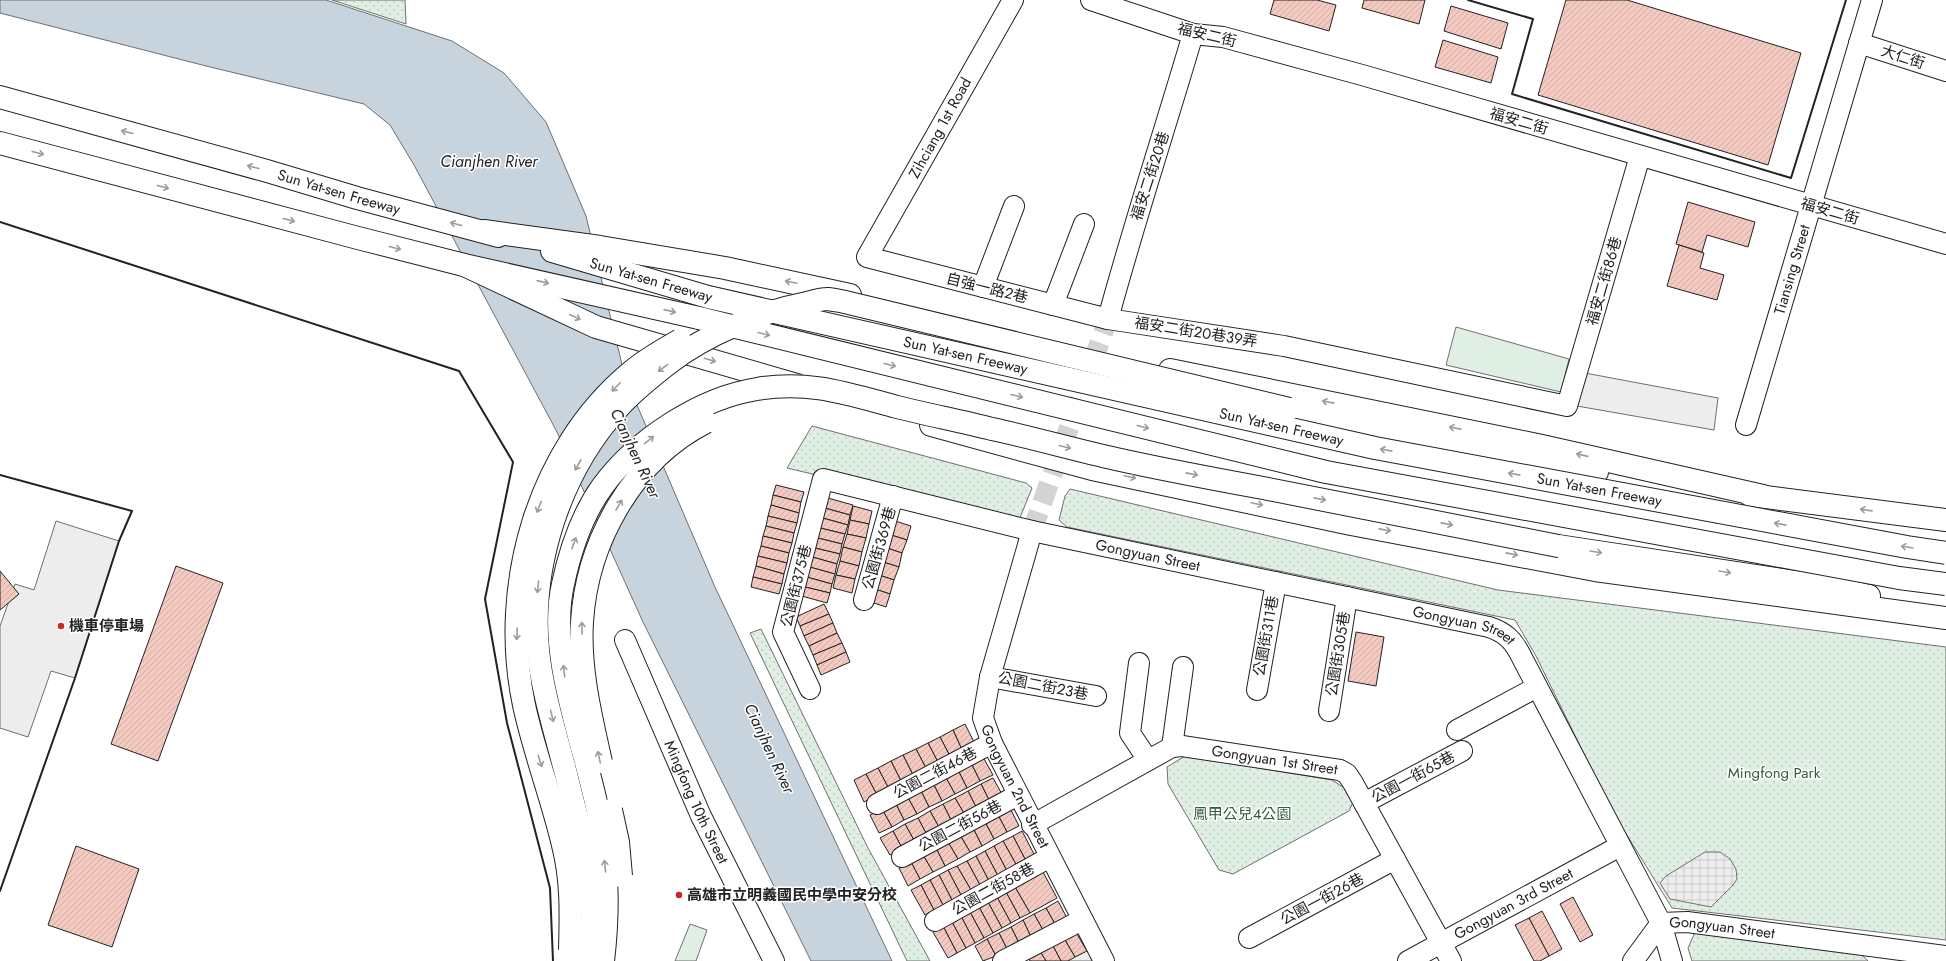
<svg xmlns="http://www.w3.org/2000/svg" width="1946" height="961" font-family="Jost,'Noto Sans TC',sans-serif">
<defs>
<pattern id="grass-dots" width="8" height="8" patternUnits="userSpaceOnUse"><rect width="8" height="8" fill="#e0efe3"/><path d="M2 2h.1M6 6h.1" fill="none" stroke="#c0cdc2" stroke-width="1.8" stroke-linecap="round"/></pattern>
<pattern id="plaza-grid" width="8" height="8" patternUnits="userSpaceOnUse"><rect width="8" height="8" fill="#ededed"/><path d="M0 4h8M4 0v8" fill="none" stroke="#cbcbcb"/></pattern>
<pattern id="building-hatch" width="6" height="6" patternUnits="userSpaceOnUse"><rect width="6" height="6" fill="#f3c9c0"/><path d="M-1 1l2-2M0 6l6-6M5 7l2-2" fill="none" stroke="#d0aca5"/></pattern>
</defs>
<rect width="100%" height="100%" fill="#fff"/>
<!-- grass -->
<g fill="url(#grass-dots)" stroke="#6f6f6f">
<polygon points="332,0 405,0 406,24"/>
<polygon points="812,426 1026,483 1032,488 1019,520 1011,521 787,468"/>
<polygon points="1070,489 1498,590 1946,647 1946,940 1672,908 1612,811 1536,656 1515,620 1067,527 1059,520 1065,496"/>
<polygon points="761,629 868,848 930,961 907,961 750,633"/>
<polygon points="1185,756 1332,780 1346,789 1353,802 1349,811 1233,874 1219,870 1168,784 1167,767"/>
<polygon points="1696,930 1859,952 1868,961 1692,961 1688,948"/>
</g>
<!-- pitch -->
<g fill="#e0efe3" stroke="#6f6f6f">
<polygon points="1456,327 1569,359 1561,392 1446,365"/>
<polygon points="690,924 707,930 696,961 675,961"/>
</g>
<!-- parking -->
<g fill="#ededed" stroke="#6f6f6f">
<polygon points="1585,373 1718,398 1714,430 1577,406"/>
<polygon points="56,521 119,541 75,678 51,671 28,737 0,728 0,626 15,584 34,590"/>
<polygon points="1088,938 1101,961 1042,961"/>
</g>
<!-- plaza -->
<polygon fill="url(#plaza-grid)" stroke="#6f6f6f" points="1705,852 1720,852 1730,859 1736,869 1737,879 1733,885 1711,907 1670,899 1660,883 1666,876"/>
<!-- water -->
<polygon fill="#c7d3dd" stroke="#6f6f6f" points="0,0 326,0 452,41 504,73 546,122 586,216 625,377 715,587 892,961 811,961 643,622 557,432 414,165 390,125 364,104 206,66 0,13"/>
<!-- building -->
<g fill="url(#building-hatch)" stroke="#222">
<polygon points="1274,0 1317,0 1336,5 1329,31 1270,14"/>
<polygon points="1364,0 1425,0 1419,24 1362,8"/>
<polygon points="1566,0 1627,0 1801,53 1768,165 1538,95"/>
<polygon points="1451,6 1508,23 1501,49 1444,31"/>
<polygon points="1443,40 1498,57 1491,83 1435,67"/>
<polygon points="1688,202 1755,222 1748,247 1707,235 1702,252 1676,244"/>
<polygon points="1679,245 1704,253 1700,268 1724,275 1717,300 1667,286"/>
<polygon points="776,485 804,492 801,502 773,495"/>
<polygon points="773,495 801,502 799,513 771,505"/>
<polygon points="824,497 853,505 850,515 821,507"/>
<polygon points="771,505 799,513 797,523 768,516"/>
<polygon points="853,506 872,511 869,524 850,520"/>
<polygon points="821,507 850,515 848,525 819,517"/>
<polygon points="768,516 797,523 794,533 766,526"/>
<polygon points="819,517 848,525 845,534 816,527"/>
<polygon points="850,520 869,524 866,538 847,534"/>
<polygon points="892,520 911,526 907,540 888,534"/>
<polygon points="766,526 794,533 792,543 763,536"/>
<polygon points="816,527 845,534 842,544 814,537"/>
<polygon points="847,534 866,538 862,552 843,547"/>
<polygon points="888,534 907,540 902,553 884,547"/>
<polygon points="763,536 792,543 789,553 761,546"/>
<polygon points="814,537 842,544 840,554 811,547"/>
<polygon points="761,546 789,553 787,563 758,556"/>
<polygon points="811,547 840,554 837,564 809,556"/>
<polygon points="843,547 862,552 859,566 840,561"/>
<polygon points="884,547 902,553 899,567 880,561"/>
<polygon points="758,556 787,563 784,574 756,566"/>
<polygon points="809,556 837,564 835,574 806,566"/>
<polygon points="840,561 859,566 855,579 836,575"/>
<polygon points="880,561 899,567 894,580 876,574"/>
<polygon points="176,566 223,583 158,761 111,744"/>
<polygon points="756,566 784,574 782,584 753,577"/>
<polygon points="806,566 835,574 832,584 803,576"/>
<polygon points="0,571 19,594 0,610"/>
<polygon points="876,574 894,580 890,594 872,588"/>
<polygon points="836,575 855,579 852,593 833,588"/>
<polygon points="803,576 832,584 830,593 801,586"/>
<polygon points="753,577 782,584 779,594 751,587"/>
<polygon points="801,586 830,593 827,603 798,595"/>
<polygon points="872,588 890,594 886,607 868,601"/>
<polygon points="824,604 829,614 800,626 796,617"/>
<polygon points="829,614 833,623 804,636 800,626"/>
<polygon points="833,623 837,633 809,646 804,636"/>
<polygon points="1356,632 1384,637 1376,686 1348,681"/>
<polygon points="837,633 842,643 813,655 809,646"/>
<polygon points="842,643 846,652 817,665 813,655"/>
<polygon points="846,652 850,662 821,675 817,665"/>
<polygon points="965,724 976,746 963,752 953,730"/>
<polygon points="953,730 963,752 951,758 940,737"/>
<polygon points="940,737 951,758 939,764 928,743"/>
<polygon points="928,743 939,764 927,770 916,749"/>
<polygon points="916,749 927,770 914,777 903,755"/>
<polygon points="903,755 914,777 902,783 891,761"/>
<polygon points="983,757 993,775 980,781 971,763"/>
<polygon points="891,761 902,783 889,789 878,768"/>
<polygon points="971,763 980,781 967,788 958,770"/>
<polygon points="878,768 889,789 877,795 866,774"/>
<polygon points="958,770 967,788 955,794 945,776"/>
<polygon points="866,774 877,795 864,802 854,780"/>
<polygon points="945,776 955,794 942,801 933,783"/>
<polygon points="993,778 1003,796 990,802 981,784"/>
<polygon points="933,783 942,801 929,807 920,789"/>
<polygon points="981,784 990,802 977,809 968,791"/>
<polygon points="920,789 929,807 917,814 907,796"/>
<polygon points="968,791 977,809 965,815 955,798"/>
<polygon points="907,796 917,814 904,820 895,802"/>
<polygon points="955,798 965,815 952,822 943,804"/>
<polygon points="895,802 904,820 892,827 882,809"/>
<polygon points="943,804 952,822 940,829 930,811"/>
<polygon points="1010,808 1019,826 1007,832 998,815"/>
<polygon points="882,809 892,827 879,833 870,815"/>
<polygon points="930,811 940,829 927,835 918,818"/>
<polygon points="998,815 1007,832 994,839 985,822"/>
<polygon points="918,818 927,835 915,842 905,824"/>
<polygon points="985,822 994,839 982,846 973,828"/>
<polygon points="905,824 915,842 902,848 893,831"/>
<polygon points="973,828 982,846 970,852 960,835"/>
<polygon points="893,831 902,848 890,855 880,838"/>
<polygon points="1022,831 1035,856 1026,861 1013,836"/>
<polygon points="960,835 970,852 958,859 948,842"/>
<polygon points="1013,836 1026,861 1017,866 1003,841"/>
<polygon points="1003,841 1017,866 1007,871 994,846"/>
<polygon points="948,842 958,859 945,866 936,848"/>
<polygon points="76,846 139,869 112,947 48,925"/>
<polygon points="994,846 1007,871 998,876 985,851"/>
<polygon points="936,848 945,866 933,872 923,855"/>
<polygon points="985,851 998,876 989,881 976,856"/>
<polygon points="923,855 933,872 920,879 911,862"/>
<polygon points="976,856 989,881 980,885 967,861"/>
<polygon points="967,861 980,885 971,890 957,866"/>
<polygon points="911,862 920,879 908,886 899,868"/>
<polygon points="957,866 971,890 961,895 948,870"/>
<polygon points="948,870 961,895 952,900 939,875"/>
<polygon points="1043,872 1057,898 1030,913 1015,887"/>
<polygon points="939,875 952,900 943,905 930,880"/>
<polygon points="930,880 943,905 934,910 921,885"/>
<polygon points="921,885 934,910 925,915 911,890"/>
<polygon points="1015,887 1030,913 1020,918 1006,892"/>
<polygon points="1006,892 1020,918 1011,923 997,897"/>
<polygon points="997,897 1011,923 1002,928 988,902"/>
<polygon points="1573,897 1593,935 1580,942 1560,904"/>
<polygon points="1058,901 1067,918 1055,924 1046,908"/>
<polygon points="988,902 1002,928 993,933 979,907"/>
<polygon points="979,907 993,933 984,938 970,912"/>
<polygon points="1046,908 1055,924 1043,930 1034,914"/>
<polygon points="1542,911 1562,949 1549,956 1529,918"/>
<polygon points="970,912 984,938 975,943 961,916"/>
<polygon points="1034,914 1043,930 1031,937 1023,920"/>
<polygon points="961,916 975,943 966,948 952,922"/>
<polygon points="1529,918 1549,956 1540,961 1534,961 1515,925"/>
<polygon points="1023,920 1031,937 1019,943 1011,927"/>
<polygon points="952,922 966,948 957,953 943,926"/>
<polygon points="943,926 957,953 948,958 933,932"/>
<polygon points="1011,927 1019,943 1007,949 999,933"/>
<polygon points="999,933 1007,949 996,956 987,939"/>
<polygon points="1077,934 1087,951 1075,957 1065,940"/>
<polygon points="987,939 996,956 983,961 975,946"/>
<polygon points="1065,940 1075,957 1068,961 1061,961 1053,946"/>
<polygon points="1053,946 1061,961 1046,961 1041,953"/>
<polygon points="1041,953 1046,961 1030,961 1029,959"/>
</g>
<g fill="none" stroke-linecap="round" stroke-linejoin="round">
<!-- minor-tunnel -->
<polyline stroke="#d3d3d3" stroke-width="20" stroke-dasharray="20 10" stroke-linecap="butt" points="1032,531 1108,319"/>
<defs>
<g id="minor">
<polyline points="1013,0 867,257 1108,319 1284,346 1567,406 1640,156"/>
<polyline points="1091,0 1193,34 1223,37 1362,75 1946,244"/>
<polyline points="1859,43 1946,71"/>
<polyline points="983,287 1014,206"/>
<polyline points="1053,305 1084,224"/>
<path d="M1108 319C1134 223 1165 129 1193 34"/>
<path id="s1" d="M1746 425 1872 0"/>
<path id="s2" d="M1032 531 990 677 983 718 992 743 1104 961"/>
<polyline points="864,600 893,496"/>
<path id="s3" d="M625 640 701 816 774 961"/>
<polyline points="1139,663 1130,733 1148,760"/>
<polyline points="990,677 1096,696"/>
<path id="s4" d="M810 689 783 632 823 479 1032 531 1489 627C1504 632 1512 639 1519 652L1661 923 1687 922 1946 956"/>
<polyline points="1257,690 1276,582"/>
<polyline points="1329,711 1347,597"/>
<polyline points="1457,730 1537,687"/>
<polyline points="1172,747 1183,667"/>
<polyline points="1364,803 1462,751"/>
<polyline points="877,804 992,743"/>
<path id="s5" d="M1032 825 1172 747 1182 746 1340 770 1347 774 1353 783 1451 961"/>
<polyline points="902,857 1018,795"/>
<polyline points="935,921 1050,857"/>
<polyline points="1661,923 1672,961"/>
<polyline points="1249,938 1395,859"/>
<polyline points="1003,961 1082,920"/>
<path id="s6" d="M1408 961 1620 846"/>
<polyline points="1633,961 1661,923"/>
</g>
<g id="highway">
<path id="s7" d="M0 97 267 171 357 198 498 236"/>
<polyline points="0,143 358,238 464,265 699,318"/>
<polyline points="484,231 600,247 725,268 850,295"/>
<polyline points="552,251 708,297"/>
<polyline points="464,265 596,327 797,385"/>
<polyline points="1170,370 1542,446 1763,496"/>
<polyline points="1289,409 1469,451 1597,472"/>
<polyline points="931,425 1092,469 1351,524 1595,570 1946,618"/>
<polyline points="1750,495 1946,520"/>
<polyline points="1558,546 1835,588 1869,596"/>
</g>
</defs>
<!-- minor casing -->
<use href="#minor" stroke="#222" stroke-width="22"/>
<!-- highway casing -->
<use href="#highway" stroke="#222" stroke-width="24"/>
<!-- minor -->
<use href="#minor" stroke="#fff" stroke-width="20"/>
<!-- highway -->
<use href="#highway" stroke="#fff" stroke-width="22"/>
<defs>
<g id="highway-bridge">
<path id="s8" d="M708 297 1375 448 1907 547 1946 553"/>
<polyline points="699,318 1326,472 1899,578 1946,584"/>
<path d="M601 762C591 717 579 669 582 622 587 541 633 459 706 422"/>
<polyline points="611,810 618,842 621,876"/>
<path d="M570 950C571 915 572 880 563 845 552 798 534 752 524 705 499 587 537 450 631 372 646 359 663 350 680 340"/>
<path d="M587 961C601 897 584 847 569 786 559 744 542 693 538 650 530 565 560 472 618 408 633 391 651 377 669 363 707 334 760 312 807 303 814 301 821 299 828 299 835 300 842 301 849 303L1289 409"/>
<path d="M603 961C609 911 608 861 598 812 584 741 547 655 563 584 570 551 582 515 602 487 636 440 700 398 757 389 809 380 848 394 897 407 929 415 961 421 992 429 1034 438 1075 450 1116 459 1165 470 1214 479 1263 488 1362 508 1460 527 1558 546"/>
</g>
</defs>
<!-- highway-bridge casing -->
<use href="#highway-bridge" stroke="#222" stroke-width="24" stroke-linecap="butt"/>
<!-- highway-bridge -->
<use href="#highway-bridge" stroke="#fff" stroke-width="22"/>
<!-- wall -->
<g stroke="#222" stroke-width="2">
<polyline points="1468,0 1533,19 1512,94 1791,178 1846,0"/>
<polyline points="0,222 459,371 513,462 485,599 507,723 550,888 553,961"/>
<polyline points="0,475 132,511 119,541 75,678 0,891"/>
</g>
</g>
<!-- one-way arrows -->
<defs><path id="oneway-shaft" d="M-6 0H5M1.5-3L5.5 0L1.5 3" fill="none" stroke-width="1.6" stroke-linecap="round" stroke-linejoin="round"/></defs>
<g stroke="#9c9c9c">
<use href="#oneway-shaft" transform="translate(127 132) rotate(-165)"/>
<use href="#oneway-shaft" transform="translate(38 153) rotate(15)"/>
<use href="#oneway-shaft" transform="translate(253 167) rotate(-165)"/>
<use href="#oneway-shaft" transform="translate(163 187) rotate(15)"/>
<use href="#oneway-shaft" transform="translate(289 220) rotate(15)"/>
<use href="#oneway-shaft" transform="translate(456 224) rotate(-165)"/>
<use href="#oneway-shaft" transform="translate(395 248) rotate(14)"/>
<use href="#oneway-shaft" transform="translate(543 282) rotate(13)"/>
<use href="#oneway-shaft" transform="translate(791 282) rotate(-168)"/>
<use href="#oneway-shaft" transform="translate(670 311) rotate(13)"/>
<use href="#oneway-shaft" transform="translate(575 317) rotate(25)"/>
<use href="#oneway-shaft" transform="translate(764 334) rotate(14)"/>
<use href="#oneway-shaft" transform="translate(710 360) rotate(16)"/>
<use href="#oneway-shaft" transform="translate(890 365) rotate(14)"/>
<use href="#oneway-shaft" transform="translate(663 368) rotate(143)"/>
<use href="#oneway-shaft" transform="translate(616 387) rotate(134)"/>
<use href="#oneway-shaft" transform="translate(1017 396) rotate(14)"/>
<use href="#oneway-shaft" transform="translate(1328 402) rotate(-169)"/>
<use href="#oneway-shaft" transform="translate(1143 427) rotate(14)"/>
<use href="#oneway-shaft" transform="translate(1455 428) rotate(-169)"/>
<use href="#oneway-shaft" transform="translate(649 440) rotate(-39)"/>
<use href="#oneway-shaft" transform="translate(1065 447) rotate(14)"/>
<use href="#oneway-shaft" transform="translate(1386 450) rotate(-169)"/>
<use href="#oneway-shaft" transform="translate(1582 455) rotate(-167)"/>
<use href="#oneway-shaft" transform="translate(578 465) rotate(119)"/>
<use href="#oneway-shaft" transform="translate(1192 474) rotate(11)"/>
<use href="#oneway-shaft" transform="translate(1514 474) rotate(-169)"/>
<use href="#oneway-shaft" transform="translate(1130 477) rotate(12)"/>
<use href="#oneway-shaft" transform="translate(1320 499) rotate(11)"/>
<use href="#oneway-shaft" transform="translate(1257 504) rotate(12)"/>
<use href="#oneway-shaft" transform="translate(619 505) rotate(-60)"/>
<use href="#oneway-shaft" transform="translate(539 507) rotate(112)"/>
<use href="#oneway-shaft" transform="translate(1866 510) rotate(-172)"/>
<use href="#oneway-shaft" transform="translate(1447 524) rotate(11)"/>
<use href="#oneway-shaft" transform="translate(1780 524) rotate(-169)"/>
<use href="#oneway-shaft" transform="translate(1385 530) rotate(11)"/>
<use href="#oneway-shaft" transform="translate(574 543) rotate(-70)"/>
<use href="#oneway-shaft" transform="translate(1907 547) rotate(-171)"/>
<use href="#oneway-shaft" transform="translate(1596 552) rotate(9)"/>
<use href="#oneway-shaft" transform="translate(1512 554) rotate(11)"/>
<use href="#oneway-shaft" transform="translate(1725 572) rotate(9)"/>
<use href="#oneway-shaft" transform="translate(538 587) rotate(96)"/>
<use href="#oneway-shaft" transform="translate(582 628) rotate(-91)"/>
<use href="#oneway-shaft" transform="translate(517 634) rotate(92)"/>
<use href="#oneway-shaft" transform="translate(564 671) rotate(-97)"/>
<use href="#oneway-shaft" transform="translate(552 716) rotate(76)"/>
<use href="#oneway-shaft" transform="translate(599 757) rotate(-102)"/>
<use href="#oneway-shaft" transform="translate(540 761) rotate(73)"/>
<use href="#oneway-shaft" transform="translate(605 866) rotate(-96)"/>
</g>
<!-- markers -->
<g fill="#c62828" stroke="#fff" stroke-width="1.5">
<circle cx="61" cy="626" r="4"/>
<circle cx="679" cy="895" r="4"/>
</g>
<g text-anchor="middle" stroke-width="3" stroke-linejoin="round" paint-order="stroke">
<!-- street labels -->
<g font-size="15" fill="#222" stroke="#fff">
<text transform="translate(1207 35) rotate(13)" y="5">福安二街</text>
<text transform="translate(1903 57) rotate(18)" y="5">大仁街</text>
<text transform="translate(1519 121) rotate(16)" y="5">福安二街</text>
<text transform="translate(940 128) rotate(-61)" y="5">Zihciang 1st Road</text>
<text transform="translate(1150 176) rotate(-72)" y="5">福安二街20巷</text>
<text dy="5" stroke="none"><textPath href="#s7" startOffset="352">Sun Yat-sen Freeway</textPath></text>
<text transform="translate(1830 211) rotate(16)" y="5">福安二街</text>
<text dy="5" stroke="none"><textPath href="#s1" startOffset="162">Tiansing Street</textPath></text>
<text transform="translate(651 280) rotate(16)" y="5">Sun Yat-sen Freeway</text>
<text transform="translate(1604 281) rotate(-74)" y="5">福安二街86巷</text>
<text transform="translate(987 288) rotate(14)" y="5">自強一路2巷</text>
<text transform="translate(1196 332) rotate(9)" y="5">福安二街20巷39弄</text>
<text dy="5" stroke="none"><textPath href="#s8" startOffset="264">Sun Yat-sen Freeway</textPath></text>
<text dy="5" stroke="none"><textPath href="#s8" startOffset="588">Sun Yat-sen Freeway</textPath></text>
<text dy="5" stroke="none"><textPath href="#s8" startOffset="912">Sun Yat-sen Freeway</textPath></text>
<text transform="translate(879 548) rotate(-74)" y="5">公園街369巷</text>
<text dy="5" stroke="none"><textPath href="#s4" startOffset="555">Gongyuan Street</textPath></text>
<text transform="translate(796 586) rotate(-76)" y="5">公園街375巷</text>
<text dy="5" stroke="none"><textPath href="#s4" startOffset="879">Gongyuan Street</textPath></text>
<text transform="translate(1266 636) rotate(-80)" y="5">公園街311巷</text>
<text transform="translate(1338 654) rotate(-81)" y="5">公園街305巷</text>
<text transform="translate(1043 686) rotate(11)" y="5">公園二街23巷</text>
<text dy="5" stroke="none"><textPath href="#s5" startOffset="264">Gongyuan 1st Street</textPath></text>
<text transform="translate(935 773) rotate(-28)" y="5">公園二街46巷</text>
<text transform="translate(1413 777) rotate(-28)" y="5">公園一街65巷</text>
<text dy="5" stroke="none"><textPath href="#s2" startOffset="269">Gongyuan 2nd Street</textPath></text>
<text dy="5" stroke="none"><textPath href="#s3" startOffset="177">Mingfong 10th Street</textPath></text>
<text transform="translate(960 826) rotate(-28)" y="5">公園二街56巷</text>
<text transform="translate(993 889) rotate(-29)" y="5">公園二街58巷</text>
<text transform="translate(1322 899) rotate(-28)" y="5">公園一街26巷</text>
<text dy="5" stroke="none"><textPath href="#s6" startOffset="120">Gongyuan 3rd Street</textPath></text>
<text dy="5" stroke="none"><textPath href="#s4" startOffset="1311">Gongyuan Street</textPath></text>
</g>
<!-- poi labels -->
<g font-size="15" font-weight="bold" fill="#222" stroke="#fff" text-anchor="start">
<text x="69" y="631">機車停車場</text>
<text x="687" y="900">高雄市立明義國民中學中安分校</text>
</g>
<!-- park labels -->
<g font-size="15" fill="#2f5e38" stroke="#fff">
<text x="1774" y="778">Mingfong Park</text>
<text x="1242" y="819">鳳甲公兒4公園</text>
</g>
<!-- water labels -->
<g font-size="16" font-style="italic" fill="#222" stroke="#fff">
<text x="489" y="167">Cianjhen River</text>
<text transform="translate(636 453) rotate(65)" y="6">Cianjhen River</text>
<text transform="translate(770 748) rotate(65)" y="6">Cianjhen River</text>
</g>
</g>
</svg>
